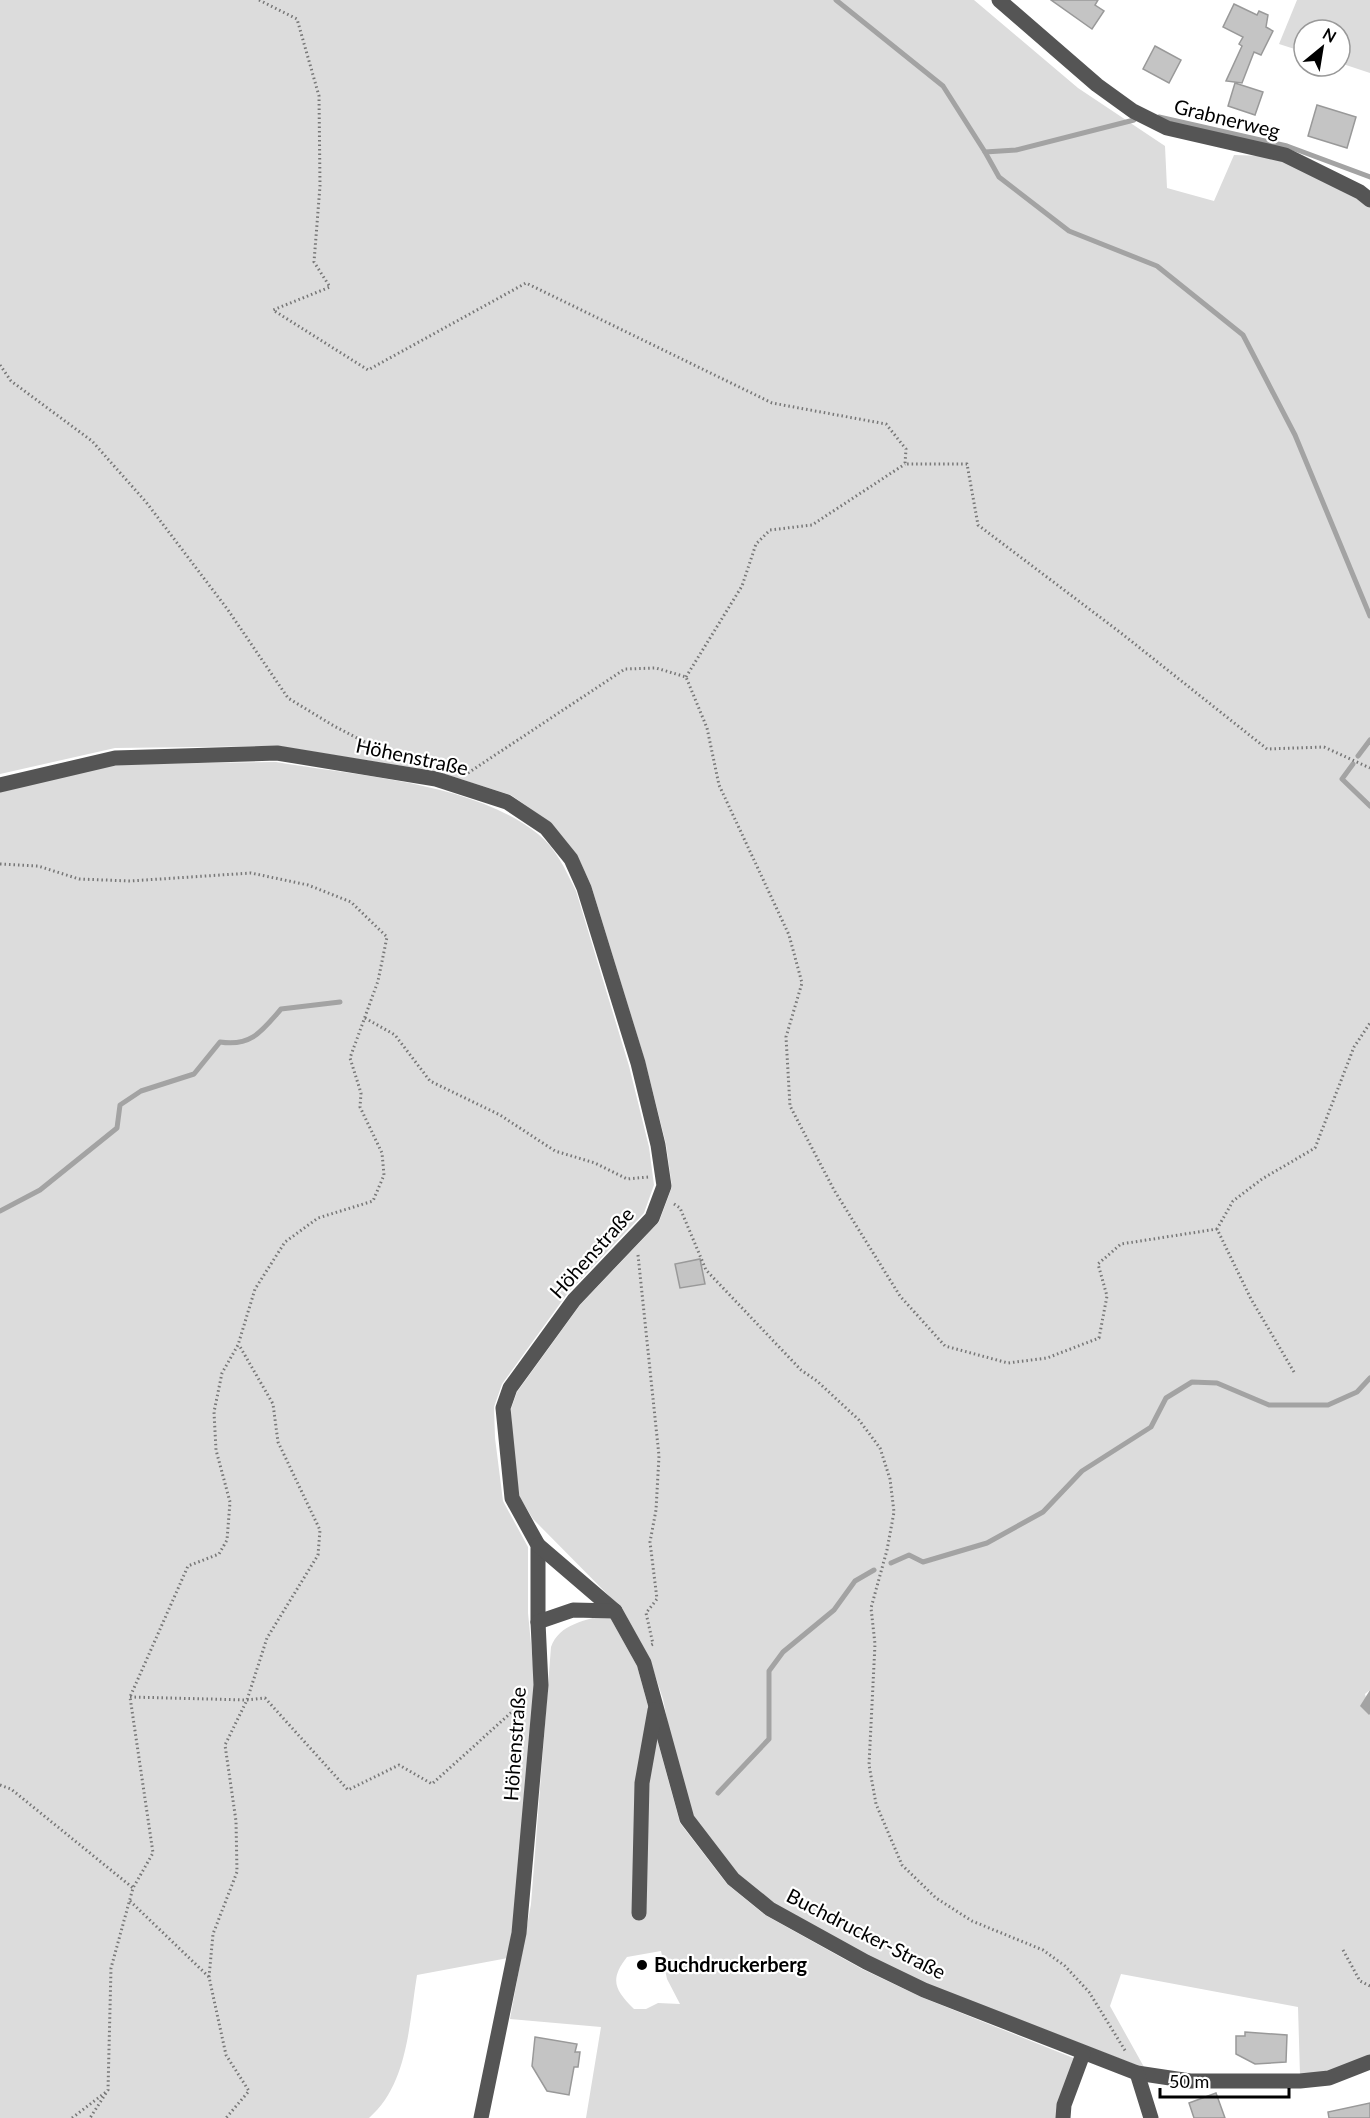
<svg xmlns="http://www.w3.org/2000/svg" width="1370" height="2118" font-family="Lato,sans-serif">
<rect width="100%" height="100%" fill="#fff"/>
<!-- green -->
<g fill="#dcdcdc" fill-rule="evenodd">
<polygon points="0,0 974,0 1078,88 1165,146 1167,188 1214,201 1234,155 1266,156 1284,162 1355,190 1370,206 1370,1690 1365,1694 1370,1714 1370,2055 1328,2072 1300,2075 1298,2007 1121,1974 1110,2006 1144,2067 1139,2066 927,1984 868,1956 773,1904 738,1874 693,1816 674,1754 663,1699 650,1660 620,1607 533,1519 519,1496 512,1436 511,1409 517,1392 580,1305 659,1222 672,1187 666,1144 645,1061 591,885 577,855 551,823 511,795 438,772 278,746 115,748 0,774"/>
<polygon points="1297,0 1370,0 1370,73 1340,63 1340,30 1304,30 1304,52 1279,44"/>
<path d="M276 762C357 776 473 782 538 834 556 848 566 871 576 891L629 1066 649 1147 654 1185 644 1213 567 1294 502 1384 494 1407 495 1438 503 1501 528 1547V1613L535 1685 516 1903 508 1958 417 1975C409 2024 408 2084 369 2118H0V792L117 764Z"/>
<path d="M608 1614 637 1666 680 1823 727 1884 765 1915 862 1969 921 1997 1076 2059 1059 2118H586L601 2027 510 2019 531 1904 551 1647C559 1624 586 1620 608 1614ZM661 1951 667 1979 680 2004 658 2003 646 2009H634C615 1990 609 1980 627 1957Z"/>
</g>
<!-- water -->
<polygon fill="#a3a3a3" points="1370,1690 1370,1714 1369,1715 1360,1706"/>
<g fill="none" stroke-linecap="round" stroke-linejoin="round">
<!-- stream -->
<g stroke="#a3a3a3" stroke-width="5">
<polyline points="836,0 943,86 985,152 1016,150 1134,120"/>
<polyline points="1159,117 1287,146 1370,177"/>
<polyline points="985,152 999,177 1069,231 1157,266 1243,335 1295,435 1370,616"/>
<polyline points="1358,756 1370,740"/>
<polyline points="1353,764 1342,779 1370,806"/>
<path d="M0 1211 40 1190 117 1128 120 1105 141 1091 194 1074 220 1042C251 1047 262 1031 281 1009L340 1002"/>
<polyline points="891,1563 909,1555 923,1562 987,1543 1043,1512 1082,1471 1151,1427 1166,1398 1192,1382 1217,1383 1269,1405 1328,1405 1357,1392 1370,1378"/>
<polyline points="718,1793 769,1739 769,1671 783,1652 834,1610 855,1581 874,1570"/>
</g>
</g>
<!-- building -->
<g fill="#c4c4c4" stroke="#999" stroke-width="1.5">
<polygon points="1051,0 1098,0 1095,5 1104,11 1092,29"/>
<polygon points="1234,4 1257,15 1259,11 1268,15 1266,27 1273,31 1261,55 1254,52 1242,83 1226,81 1242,46 1239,44 1243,37 1223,27"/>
<polygon points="1155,46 1181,60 1169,83 1143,69"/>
<polygon points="1235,83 1263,92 1255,115 1228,106"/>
<polygon points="1317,105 1356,117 1347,148 1308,136"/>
<polygon points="700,1259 705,1284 680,1288 675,1264"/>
<polygon points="1245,2032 1287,2035 1286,2062 1255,2064 1236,2054 1236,2036 1245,2036"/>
<polygon points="535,2037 577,2044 575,2052 580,2052 578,2067 574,2067 569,2095 547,2091 532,2066"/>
<polygon points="1216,2093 1225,2118 1194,2118 1189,2103"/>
<polygon points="1370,2103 1370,2118 1329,2118 1328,2112"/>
</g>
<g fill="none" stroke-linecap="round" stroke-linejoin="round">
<!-- path -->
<g stroke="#777" stroke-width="3" stroke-dasharray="1.5 3" stroke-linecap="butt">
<polyline points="259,0 297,19 319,96 320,186 314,262 330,287 273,310 368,370 526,283 772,403 886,424 906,449 905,464 967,464 978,525 1121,633 1267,749 1324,747 1370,768"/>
<polyline points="0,365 11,381 92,441 146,502 228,610 288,698 334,726 386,753"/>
<polyline points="686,677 742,586 756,544 770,530 812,525 905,464"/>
<polyline points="468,773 625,669 656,668 686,677 707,728 719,785 789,935 802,983 786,1037 790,1106 834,1190 900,1296 945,1346 1008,1363 1047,1358 1099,1338 1107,1296 1098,1264 1121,1244 1217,1229"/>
<polyline points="0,864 38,866 79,879 130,881 251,873 308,885 351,902 387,937 378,981 350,1058 361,1093 360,1107 382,1153 384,1175 373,1201 318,1218 285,1242 255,1289 238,1345 222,1373 214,1412 216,1450 230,1502 227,1540 219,1554 188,1566 130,1697 153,1853 133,1888 111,1968 108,2090 90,2118"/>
<polyline points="365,1018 395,1035 430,1081 500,1115 555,1151 595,1163 627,1179 648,1177"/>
<polyline points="674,1204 680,1208 706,1270 801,1370 817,1381 859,1420 880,1448 890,1479 894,1512 887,1550 871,1608 875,1644 869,1765 876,1804 902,1865 936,1898 972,1921 1043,1950 1065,1966 1089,1992 1126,2052"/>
<polyline points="638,1255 659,1456 656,1510 650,1542 657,1599 646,1613 653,1644 651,1645"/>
<polyline points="1294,1372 1251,1299 1217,1229 1233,1201 1262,1179 1315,1148 1354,1047 1370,1023"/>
<polyline points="130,1697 247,1700 265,1698 348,1790 399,1765 432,1784 524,1701"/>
<polyline points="0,1785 11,1789 133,1888"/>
<polyline points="130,1901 209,1977 226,2055 249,2091 226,2118"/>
<polyline points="1343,1950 1360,1981 1370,1986"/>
<polyline points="209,1977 213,1934 237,1872 236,1821 225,1745 247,1700 267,1638 318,1555 320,1530 278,1442 273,1404 239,1345"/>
<polyline points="72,2118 106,2092"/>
</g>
<!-- minor -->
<g stroke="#555" stroke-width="15">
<polyline points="999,0 1097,85 1133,111 1167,128 1285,155 1360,192 1370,200"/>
<polyline points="0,785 115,758 277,753 436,779 507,802 546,828 571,859 584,888 638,1063 658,1145 664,1186 652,1218 574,1300 510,1388 503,1408 512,1498 538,1545 538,1622 541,1685 519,1933 481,2118"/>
<polyline points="538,1545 615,1611 644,1663 687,1819 733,1879 770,1909 866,1962 924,1990 1137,2073 1190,2081 1300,2081 1329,2078 1370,2062"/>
<polyline points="538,1622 573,1610 615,1611"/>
<polyline points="639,1913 642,1783 655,1710"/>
<polyline points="1137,2073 1151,2118"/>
<polyline points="1063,2118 1064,2105 1083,2054"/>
</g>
</g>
<!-- markers -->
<circle fill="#000" stroke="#fff" stroke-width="2" cx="642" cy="1965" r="6"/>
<g text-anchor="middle" stroke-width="4.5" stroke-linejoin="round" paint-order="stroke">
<!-- street labels -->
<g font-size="20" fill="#000" stroke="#fff">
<text transform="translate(1227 119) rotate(14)" y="7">Grabnerweg</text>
<text transform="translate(412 757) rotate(12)" y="7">Höhenstraße</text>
<text transform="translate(592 1253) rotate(-48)" y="7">Höhenstraße</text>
<text transform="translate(515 1744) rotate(-86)" y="7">Höhenstraße</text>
<text transform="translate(866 1934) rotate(27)" y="7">Buchdrucker-Straße</text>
</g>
<!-- poi labels -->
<g font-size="20" font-weight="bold" fill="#000" stroke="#fff" text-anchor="start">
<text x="654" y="1972">Buchdruckerberg</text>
</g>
</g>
<!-- north arrow -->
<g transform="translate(1322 48) rotate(30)"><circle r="28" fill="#ffffff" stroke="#999999" stroke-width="1.5"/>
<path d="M0-4.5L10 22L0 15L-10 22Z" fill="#000000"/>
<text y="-9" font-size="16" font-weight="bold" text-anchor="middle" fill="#000000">N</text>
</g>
<!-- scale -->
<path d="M1160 2088v9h129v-9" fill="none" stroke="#000000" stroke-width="3"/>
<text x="1169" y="2088" font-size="18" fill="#000000" stroke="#ffffff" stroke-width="4.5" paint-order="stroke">50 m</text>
</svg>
